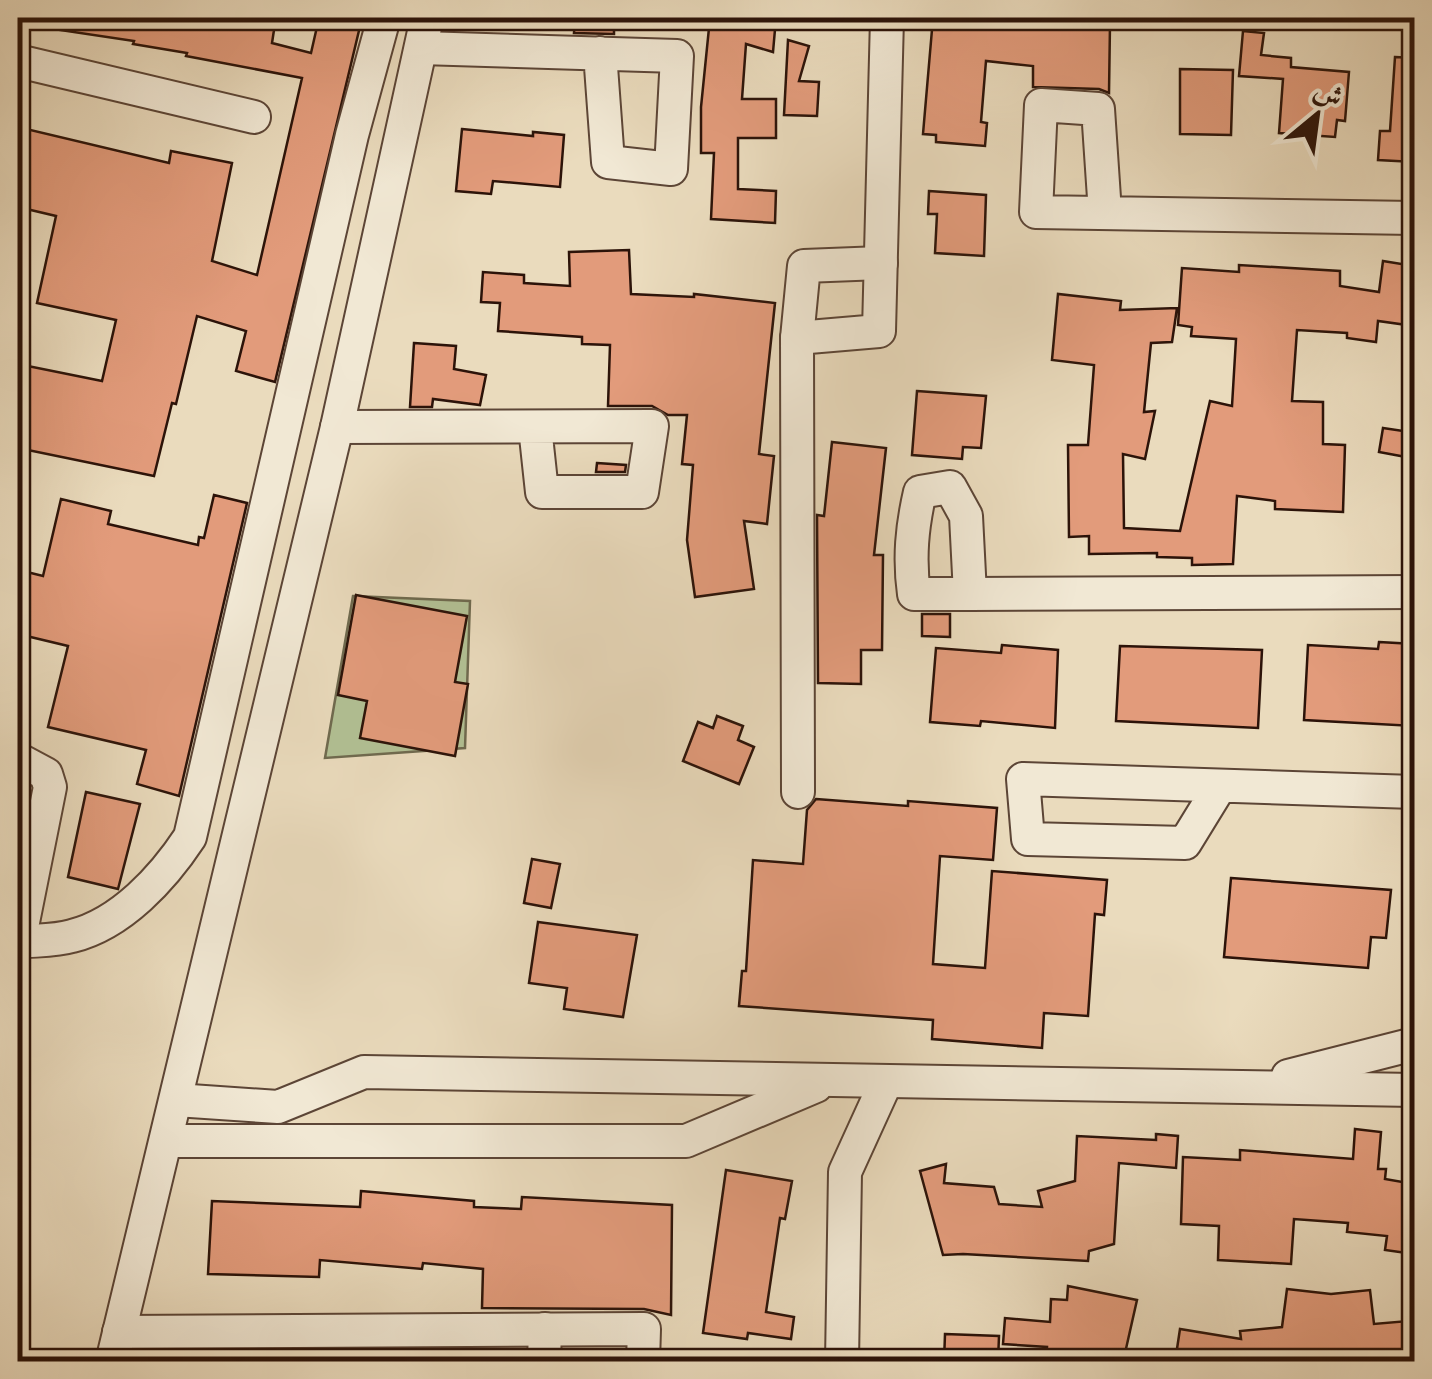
<svg xmlns="http://www.w3.org/2000/svg" width="1432" height="1379" font-family="'IM FELL DW Pica',Amiri,serif">
<rect width="100%" height="100%" fill="#eadbbd"/>
<filter id="stains"><feTurbulence type="fractalNoise" baseFrequency=".002" numOctaves="4"/><feColorMatrix values="0 0 0 0 .2 0 0 0 0 .09 0 0 0 0 .02 0 0 0 .5 -.17"/></filter>
<radialGradient id="worn" r=".72"><stop offset=".6" stop-color="#630" stop-opacity="0"/><stop offset="1" stop-color="#630" stop-opacity=".3"/></radialGradient>
<!-- green -->
<polygon fill="#b2c195" stroke="#6f6a4f" stroke-width="2.5" points="353,596 470,601 465,748 325,758"/>
<!-- building -->
<g fill="#e29b7b" stroke="#2c1309" stroke-width="2.5">
<polygon points="61,18 212,18 274,30 272,43 311,53 319,18 362,18 275,382 236,371 246,331 197,316 176,404 172,403 154,476 18,448 18,364 102,381 116,320 37,303 56,216 18,207 18,127 169,163 171,151 232,163 212,261 257,275 302,78 186,56 187,53 133,44 134,41 60,30"/>
<polygon points="575,18 614,18 614,34 574,33"/>
<polygon points="710,18 776,18 773,52 746,44 742,99 776,99 776,138 738,138 738,189 776,191 775,223 711,219 714,153 701,153 701,107"/>
<polygon points="933,18 1099,18 1099,24 1110,24 1109,93 1099,89 1033,87 1033,66 986,61 981,122 987,123 985,146 936,142 936,135 923,134"/>
<polygon points="1243,31 1264,33 1261,55 1291,58 1291,67 1349,72 1345,121 1337,120 1335,137 1279,133 1283,79 1239,76"/>
<polygon points="788,40 809,46 799,81 819,82 817,116 784,115"/>
<polygon points="1395,57 1414,58 1414,162 1378,160 1380,131 1390,131"/>
<polygon points="1180,69 1233,70 1231,135 1180,134"/>
<polygon points="462,129 533,136 533,132 564,135 560,187 493,181 491,194 456,191"/>
<polygon points="929,191 986,195 984,256 935,253 937,214 928,214"/>
<polygon points="629,250 631,294 694,297 694,294 775,303 759,454 774,456 767,524 744,521 754,589 695,597 687,540 693,465 682,464 687,415 668,415 652,406 608,406 610,345 582,344 582,337 498,331 500,303 481,302 483,272 524,275 524,283 570,286 569,252"/>
<polygon points="1383,261 1414,266 1414,326 1378,321 1376,342 1347,338 1347,333 1297,330 1292,401 1323,402 1323,444 1345,445 1343,512 1275,509 1275,501 1237,496 1233,564 1192,565 1192,558 1157,557 1157,553 1089,554 1089,536 1069,537 1068,445 1088,445 1094,365 1052,360 1058,294 1121,301 1120,310 1177,308 1172,342 1151,343 1144,412 1155,411 1145,459 1123,454 1124,528 1180,531 1210,401 1232,406 1236,339 1191,336 1192,327 1178,325 1182,268 1239,272 1239,265 1340,271 1340,286 1379,292"/>
<polygon points="414,343 456,346 454,369 486,375 480,405 433,399 432,407 410,407"/>
<polygon points="917,391 986,396 981,448 963,447 962,459 912,455"/>
<polygon points="1383,428 1410,432 1406,457 1379,452"/>
<polygon points="832,442 886,448 874,555 883,555 882,650 861,650 861,684 818,683 817,515 824,516"/>
<polygon points="597,463 626,465 625,472 596,472"/>
<polygon points="214,495 247,503 179,796 137,784 146,750 48,727 68,646 18,634 18,595 23,571 43,576 61,499 111,511 108,524 198,545 199,537 204,538"/>
<polygon points="356,595 467,616 455,682 468,684 455,756 360,738 367,701 338,695"/>
<polygon points="922,614 950,614 950,637 922,636"/>
<polygon points="1379,642 1414,644 1414,726 1304,720 1308,645 1378,649"/>
<polygon points="1002,645 1058,650 1055,728 981,721 980,726 930,722 936,648 1001,653"/>
<polygon points="1120,646 1262,650 1258,728 1116,721"/>
<polygon points="717,716 743,726 738,740 754,747 739,784 683,761 698,722 713,728"/>
<polygon points="86,792 140,804 118,889 68,877"/>
<polygon points="816,799 908,806 908,801 997,808 993,860 940,856 933,964 985,968 992,871 1107,880 1104,915 1095,914 1088,1016 1044,1013 1042,1048 932,1039 933,1020 739,1006 742,971 746,971 753,860 803,864 807,810"/>
<polygon points="532,859 560,864 551,908 524,903"/>
<polygon points="1231,878 1391,890 1386,938 1371,937 1368,968 1224,957"/>
<polygon points="538,922 637,935 623,1017 564,1009 567,988 529,983"/>
<polygon points="1355,1129 1381,1132 1378,1169 1386,1169 1385,1179 1414,1184 1414,1254 1385,1250 1387,1236 1347,1232 1348,1223 1294,1219 1291,1264 1218,1260 1219,1226 1181,1224 1183,1157 1240,1160 1240,1150 1353,1159"/>
<polygon points="1156,1134 1178,1136 1176,1168 1119,1163 1114,1244 1089,1251 1088,1261 963,1254 943,1255 920,1171 946,1164 944,1183 994,1187 999,1204 1042,1207 1038,1191 1075,1181 1077,1136 1156,1140"/>
<polygon points="726,1170 792,1181 785,1219 780,1218 766,1312 794,1317 791,1339 748,1333 747,1339 703,1333"/>
<polygon points="361,1191 474,1201 474,1207 521,1209 522,1197 672,1205 671,1315 644,1309 482,1308 483,1269 423,1263 422,1269 320,1260 319,1277 208,1274 212,1201 360,1207"/>
<polygon points="1068,1286 1137,1300 1123,1362 1046,1362 1047,1347 1003,1344 1005,1318 1050,1322 1051,1299 1067,1300"/>
<polygon points="1287,1289 1331,1294 1370,1290 1374,1324 1408,1321 1413,1362 1175,1362 1180,1329 1241,1339 1240,1331 1282,1327"/>
<polygon points="945,1334 999,1336 998,1362 944,1362"/>
</g>
<g fill="none" stroke-linecap="round" stroke-linejoin="round">
<defs>
<g id="minor">
<polyline points="421,48 677,56 671,169 608,162 600,53"/>
<polyline points="18,61 254,117"/>
<polyline points="1105,213 1098,109 1041,105 1036,212 1414,218"/>
<polyline points="797,338 804,266 881,263"/>
<polyline points="337,427 652,426 642,492 542,492 535,427"/>
<path d="M970 594 966 516 950 487 920 492C912 527 909 558 914 594H970L1414 592"/>
<polyline points="18,759 46,774 50,787 19,942"/>
<polyline points="1220,786 1185,843 1028,839 1023,779 1414,792"/>
<polyline points="798,792 797,338 879,331 887,18"/>
<path d="M18 942C35 940 55 941 72 936 121 924 163 878 190 837L352 135 384 18"/>
<polyline points="1288,1076 1414,1044"/>
<polyline points="176,1100 278,1107 364,1072 1414,1090"/>
<polyline points="166,1141 686,1141 816,1086"/>
<polyline points="119,1332 644,1329 643,1362"/>
<polyline points="112,1362 337,427 427,18"/>
<polyline points="544,1362 545,1329"/>
<polyline points="842,1362 845,1172 886,1082"/>
</g>
</defs>
<!-- minor casing -->
<use href="#minor" stroke="#5c4536" stroke-width="36"/>
<!-- minor -->
<use href="#minor" stroke="#f1e8d4" stroke-width="32"/>
</g>
<!-- margin -->
<rect width="1432" height="1379" fill="none" stroke="#eadbbd" stroke-width="60"/>
<rect x="20" y="20" width="1392" height="1339" fill="none" stroke="#2c1309" stroke-width="5"/>
<rect x="30" y="30" width="1372" height="1319" fill="none" stroke="#2c1309" stroke-width="2.5"/>
<!-- north arrow -->
<g transform="translate(1317 115) rotate(29)" stroke="#f1e8d4" stroke-width="8" paint-order="stroke">
<path d="M0-8L18 38L0 25L-18 38Z" fill="#2c1309"/>
<text y="-15" font-size="28" font-weight="bold" text-anchor="middle" fill="#2c1309">ش</text>
</g>
<rect width="100%" height="100%" filter="url(#stains)"/>
<rect width="100%" height="100%" fill="url(#worn)"/>
</svg>
